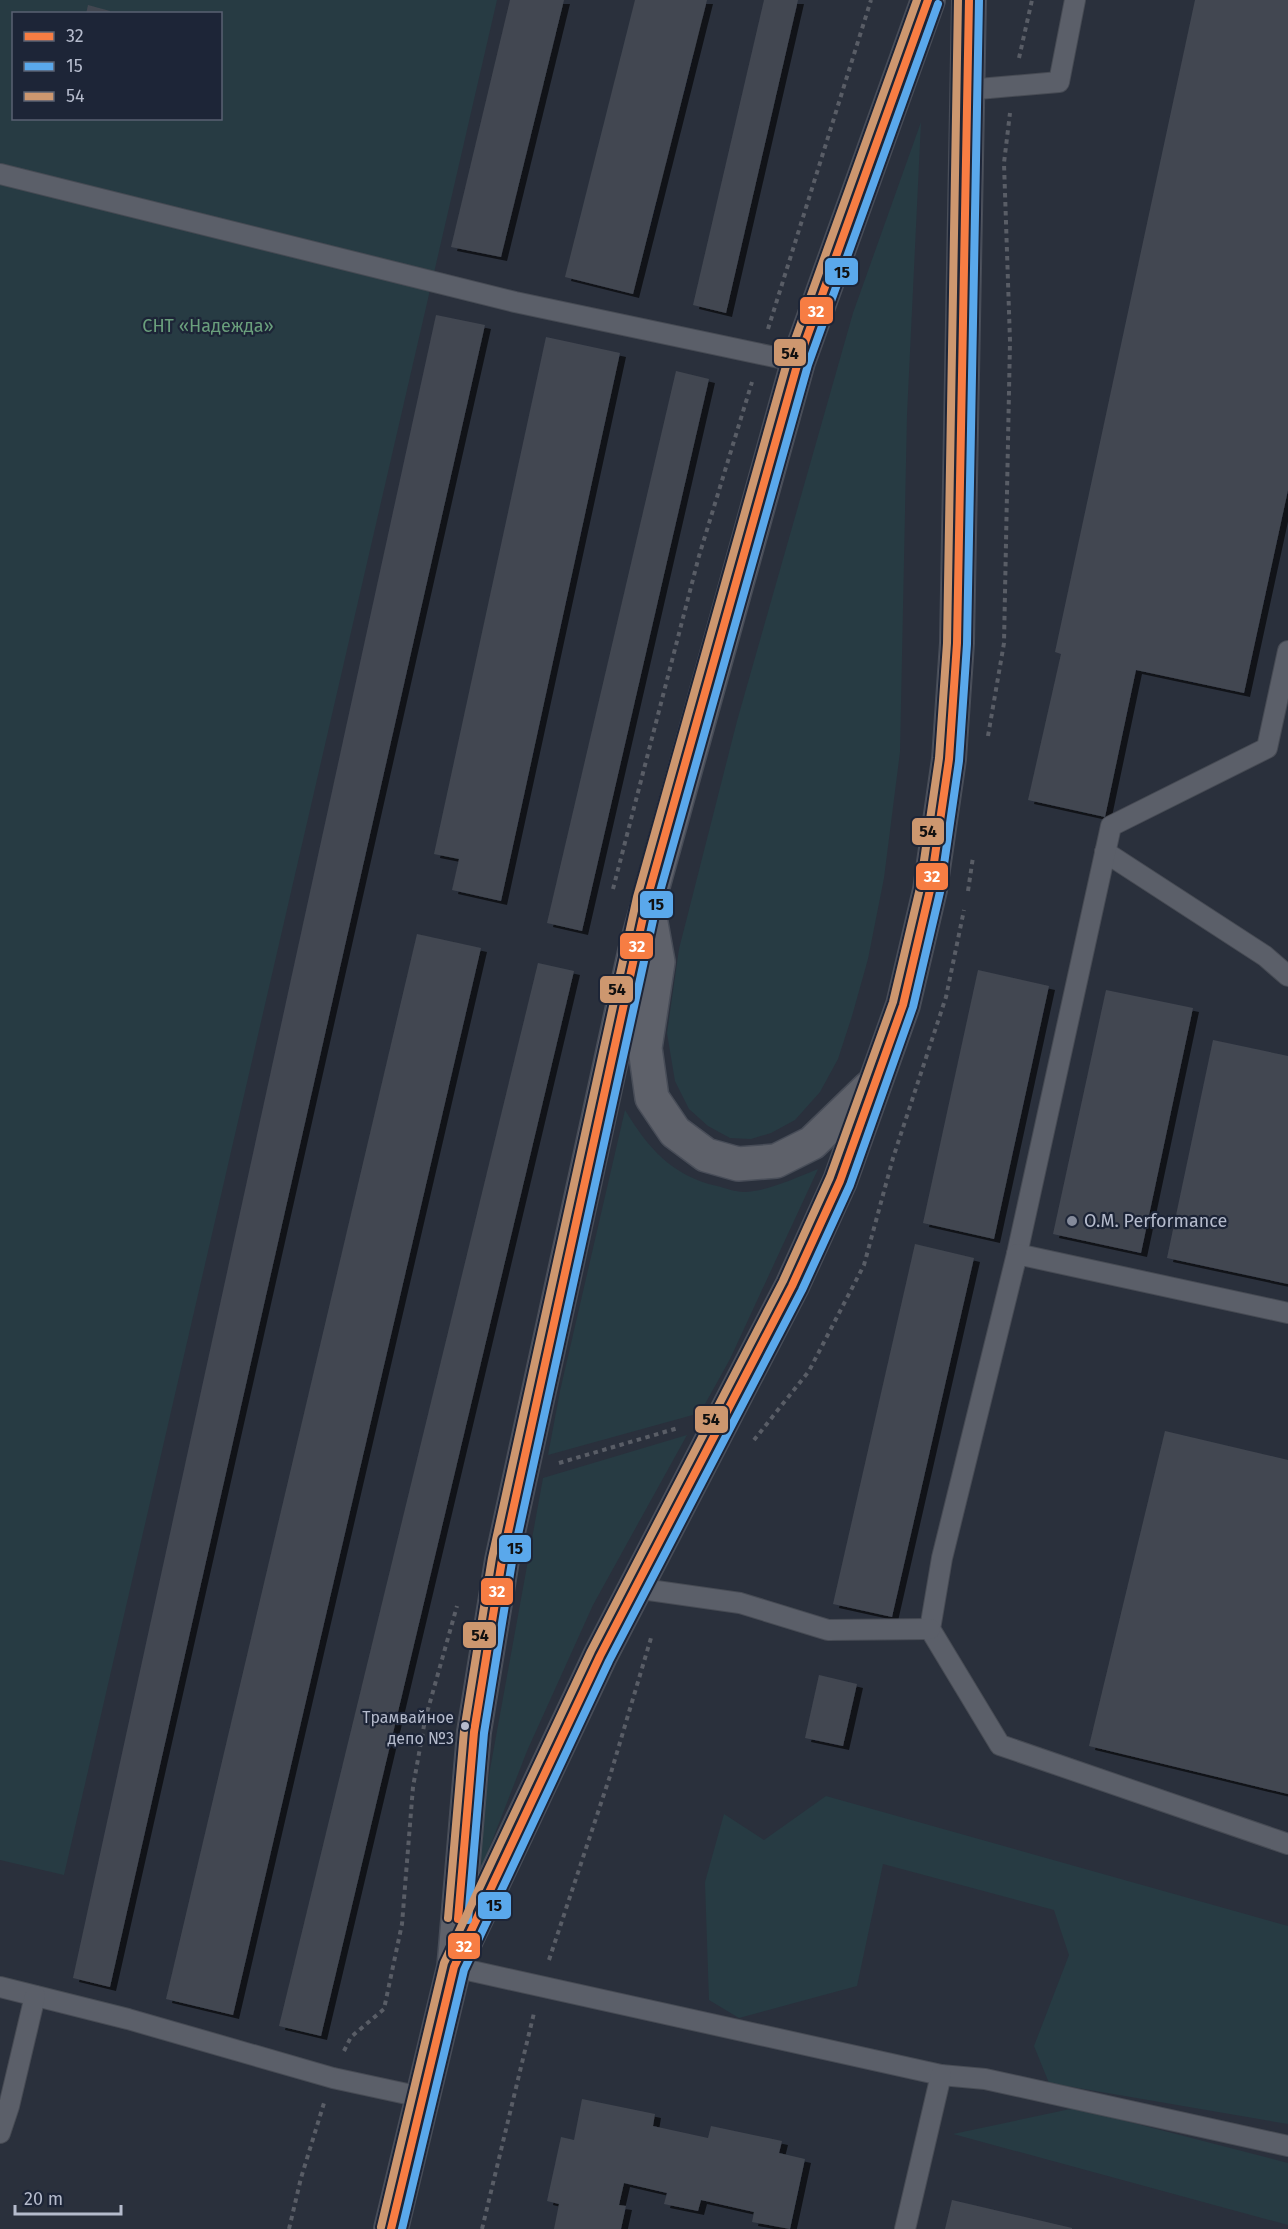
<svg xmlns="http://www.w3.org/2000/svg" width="1288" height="2229" font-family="'Fira Sans',sans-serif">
<defs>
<filter id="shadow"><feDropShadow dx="6" dy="4" stdDeviation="0" flood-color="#0009"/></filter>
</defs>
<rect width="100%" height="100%" fill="#2a303c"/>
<!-- green -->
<g fill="#273b43" fill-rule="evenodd">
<path d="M0 0H497L64 1875 0 1860ZM14 14H220V118H14Z"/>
<polygon points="921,122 907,415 900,752 884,878 868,959 852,1016 838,1059 820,1092 795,1120 771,1133 751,1139 730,1138 708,1126 689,1109 675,1081 667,1033 679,949 737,721 853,313"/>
<path d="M625 1110C648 1148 672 1176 717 1186 725 1188 735 1192 744 1192 769 1191 795 1178 818 1169L730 1359 700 1413 548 1455 560 1391Z"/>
<polygon points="687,1435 593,1605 527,1751 471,1895 487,1786 543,1478"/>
<polygon points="826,1796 1288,1926 1288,2124 1049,2083 1034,2046 1069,1955 1054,1910 883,1864 857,1986 739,2018 709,2000 705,1882 724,1814 764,1840"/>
<polygon points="1075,2108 1288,2163 1288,2225 953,2134"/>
</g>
<!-- building -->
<g fill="#424751" filter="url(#shadow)">
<polygon points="510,0 564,0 501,257 451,247"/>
<polygon points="635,0 707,0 633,294 565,277"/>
<polygon points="764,0 798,0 726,313 693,305"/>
<polygon points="1195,0 1288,0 1288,490 1244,693 1136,670 1105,817 1028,800 1061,654 1055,652"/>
<polygon points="88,5 110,11 109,14 86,14"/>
<polygon points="436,315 485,325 110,1987 73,1978"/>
<polygon points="546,337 620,353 501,901 452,890 459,859 434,854"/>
<polygon points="676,371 709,379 582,931 547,923"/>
<polygon points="417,934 481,948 233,2015 166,1999"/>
<polygon points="538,963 574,971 321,2036 279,2026"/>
<polygon points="978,970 1049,986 994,1239 923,1223"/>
<polygon points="1106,990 1193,1008 1141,1253 1053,1234"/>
<polygon points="1213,1040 1288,1056 1288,1284 1167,1258"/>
<polygon points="915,1244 974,1258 892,1617 833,1604"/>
<polygon points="1165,1431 1288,1460 1288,1794 1089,1746"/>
<polygon points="819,1675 857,1684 843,1746 805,1738"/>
<polygon points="582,2099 655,2114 653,2126 708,2138 711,2126 782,2141 779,2153 805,2159 790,2229 752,2222 754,2212 701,2200 698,2211 664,2204 667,2193 624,2183 619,2205 626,2206 621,2229 554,2229 559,2204 547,2201 561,2137 574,2140"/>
<polygon points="952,2200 1072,2228 1072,2229 945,2229"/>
</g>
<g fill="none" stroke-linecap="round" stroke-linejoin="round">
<defs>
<g id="lane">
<polyline points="967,90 1059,82 1075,0"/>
<polyline points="0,174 515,302 798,362"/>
<polyline points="1105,852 1265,956 1288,976"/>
<polyline points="1017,1254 1111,826 1267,748 1288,651"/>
<polyline points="1288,1313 1017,1254 942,1558 930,1629 1000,1745 1288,1844"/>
<polyline points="635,1588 740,1603 828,1630 930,1629"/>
<polyline points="454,1967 941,2075 985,2079 1288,2146"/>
<polyline points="0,1987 128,2019 333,2078 421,2097"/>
<polyline points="0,2133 9,2106 35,1996"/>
<polyline points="905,2229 941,2075"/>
</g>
<g id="primary">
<polyline points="649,912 658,962 645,1048 652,1098 675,1132 706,1155 738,1164 776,1161 812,1143 869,1088"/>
<polyline points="463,1946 600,1656 792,1286 840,1181 903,1005 930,890 949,759 957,643 969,0"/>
<polyline points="391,2229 454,1967 474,1732 502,1560 635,951 798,362 928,0"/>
</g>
</defs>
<!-- lane casing -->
<use href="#lane" stroke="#474b54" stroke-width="22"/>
<!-- primary casing -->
<use href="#primary" stroke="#484d58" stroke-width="36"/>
<!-- path -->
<g stroke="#595d66" stroke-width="4" stroke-dasharray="4.5 4.5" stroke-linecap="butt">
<polyline points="1019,58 1032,0"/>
<polyline points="768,329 871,0"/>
<polyline points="988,736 1004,643 1010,341 1004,163 1010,113"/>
<polyline points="613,889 699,556 752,382"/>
<polyline points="968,891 973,857"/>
<polyline points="754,1440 809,1371 864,1265 893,1158 946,997 964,910"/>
<polyline points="559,1463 678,1428"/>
<polyline points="549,1960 610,1776 651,1638"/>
<polyline points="344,2051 351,2037 384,2009 402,1924 413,1787 425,1720 457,1606"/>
<polyline points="289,2229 301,2178 324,2103"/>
<polyline points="482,2229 534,2013"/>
</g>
<!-- lane -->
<use href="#lane" stroke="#5b5f69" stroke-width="20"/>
<!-- primary -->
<use href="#primary" stroke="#5e616a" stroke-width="33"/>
<defs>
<g id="bus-1">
<polyline points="458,1919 474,1732 502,1560 647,899 798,362 928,0"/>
<polyline points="391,2229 454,1967 600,1656 792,1286 840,1181 903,1005 930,890 949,759 957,643 969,0"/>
</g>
<g id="bus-2">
<polyline points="468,1920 484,1733 512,1562 657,902 808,365 938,4"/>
<polyline points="402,2229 464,1970 609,1661 802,1290 850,1185 913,1007 940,892 959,761 967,644 979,0"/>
</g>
<g id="bus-3">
<polyline points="448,1918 464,1731 492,1558 637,897 788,359 917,0"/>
<polyline points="381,2227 444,1963 591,1651 783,1281 830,1177 893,1002 920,888 939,758 947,643 958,0"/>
</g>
</defs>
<!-- bus-1 casing -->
<use href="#bus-1" stroke="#1d2537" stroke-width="12"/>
<!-- bus-2 casing -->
<use href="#bus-2" stroke="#1d2537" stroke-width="12"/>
<!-- bus-3 casing -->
<use href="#bus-3" stroke="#1d2537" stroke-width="12"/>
<!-- bus-1 -->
<use href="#bus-1" stroke="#f77d43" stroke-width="8"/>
<!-- bus-2 -->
<use href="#bus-2" stroke="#5aa8eb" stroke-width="8"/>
<!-- bus-3 -->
<use href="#bus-3" stroke="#cd976f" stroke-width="8"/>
</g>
<!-- markers -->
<circle fill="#848a9a" stroke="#1d2537" stroke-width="2" cx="1072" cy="1221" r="6"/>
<circle fill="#b5bbcc" stroke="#1d2537" stroke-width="2" cx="465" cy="1726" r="5"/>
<g text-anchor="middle" stroke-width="4.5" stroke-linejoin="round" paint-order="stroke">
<!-- bus labels -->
<g font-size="16" fill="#b5bbcc" stroke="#1d2537" text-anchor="end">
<text x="454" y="1723">Трамвайное<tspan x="454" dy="21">депо №3</tspan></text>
</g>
<!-- park labels -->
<g font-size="18" fill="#6a9f7c" stroke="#1d2537">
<text x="208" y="332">СНТ «Надежда»</text>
</g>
<!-- poi labels -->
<g font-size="18" fill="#b5bbcc" stroke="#1d2537" text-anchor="start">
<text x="1084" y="1227">O.M. Performance</text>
</g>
</g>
<g stroke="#1d2537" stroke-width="2">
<rect x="824" y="257" width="35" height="29" rx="6" fill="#5aa8eb"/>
<rect x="799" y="296" width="35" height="29" rx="6" fill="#f77d43"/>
<rect x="773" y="338" width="34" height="29" rx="6" fill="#cd976f"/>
<rect x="911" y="817" width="34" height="29" rx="6" fill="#cd976f"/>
<rect x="915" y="862" width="34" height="29" rx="6" fill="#f77d43"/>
<rect x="639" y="890" width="35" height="29" rx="6" fill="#5aa8eb"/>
<rect x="619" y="932" width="35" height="28" rx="6" fill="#f77d43"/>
<rect x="599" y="975" width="35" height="29" rx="6" fill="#cd976f"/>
<rect x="694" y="1405" width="35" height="29" rx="6" fill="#cd976f"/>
<rect x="498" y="1534" width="34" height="29" rx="6" fill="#5aa8eb"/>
<rect x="480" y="1577" width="34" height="29" rx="6" fill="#f77d43"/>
<rect x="462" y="1621" width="35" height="28" rx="6" fill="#cd976f"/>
<rect x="477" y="1891" width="35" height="29" rx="6" fill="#5aa8eb"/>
<rect x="447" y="1932" width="34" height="28" rx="6" fill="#f77d43"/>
</g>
<g font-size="16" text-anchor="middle" font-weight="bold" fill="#fff">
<text x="816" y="317">32</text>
<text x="932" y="882">32</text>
<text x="637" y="952">32</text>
<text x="497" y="1597">32</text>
<text x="464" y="1952">32</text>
</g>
<g font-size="16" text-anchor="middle" font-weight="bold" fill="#111">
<text x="842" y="278">15</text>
<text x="790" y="359">54</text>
<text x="928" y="837">54</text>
<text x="656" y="910">15</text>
<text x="617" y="995">54</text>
<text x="711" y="1425">54</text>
<text x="515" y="1554">15</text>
<text x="480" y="1641">54</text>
<text x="494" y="1911">15</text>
</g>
<!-- legend -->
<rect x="12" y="12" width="210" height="108" fill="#1d2537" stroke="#5a6173" stroke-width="1.5"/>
<rect x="24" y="32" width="30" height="9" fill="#f77d43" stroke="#5a6173" stroke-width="1.5"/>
<text x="66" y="42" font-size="18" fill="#b5bbcc">32</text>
<rect x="24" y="62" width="30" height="9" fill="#5aa8eb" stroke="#5a6173" stroke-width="1.5"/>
<text x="66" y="72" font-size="18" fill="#b5bbcc">15</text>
<rect x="24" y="92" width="30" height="9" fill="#cd976f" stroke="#5a6173" stroke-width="1.5"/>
<text x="66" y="102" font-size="18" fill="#b5bbcc">54</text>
<!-- scale -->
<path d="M15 2205v9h106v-9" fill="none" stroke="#b5bbcc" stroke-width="3"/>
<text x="24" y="2205" font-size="18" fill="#b5bbcc" stroke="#1d2537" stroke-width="4.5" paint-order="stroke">20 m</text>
</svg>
